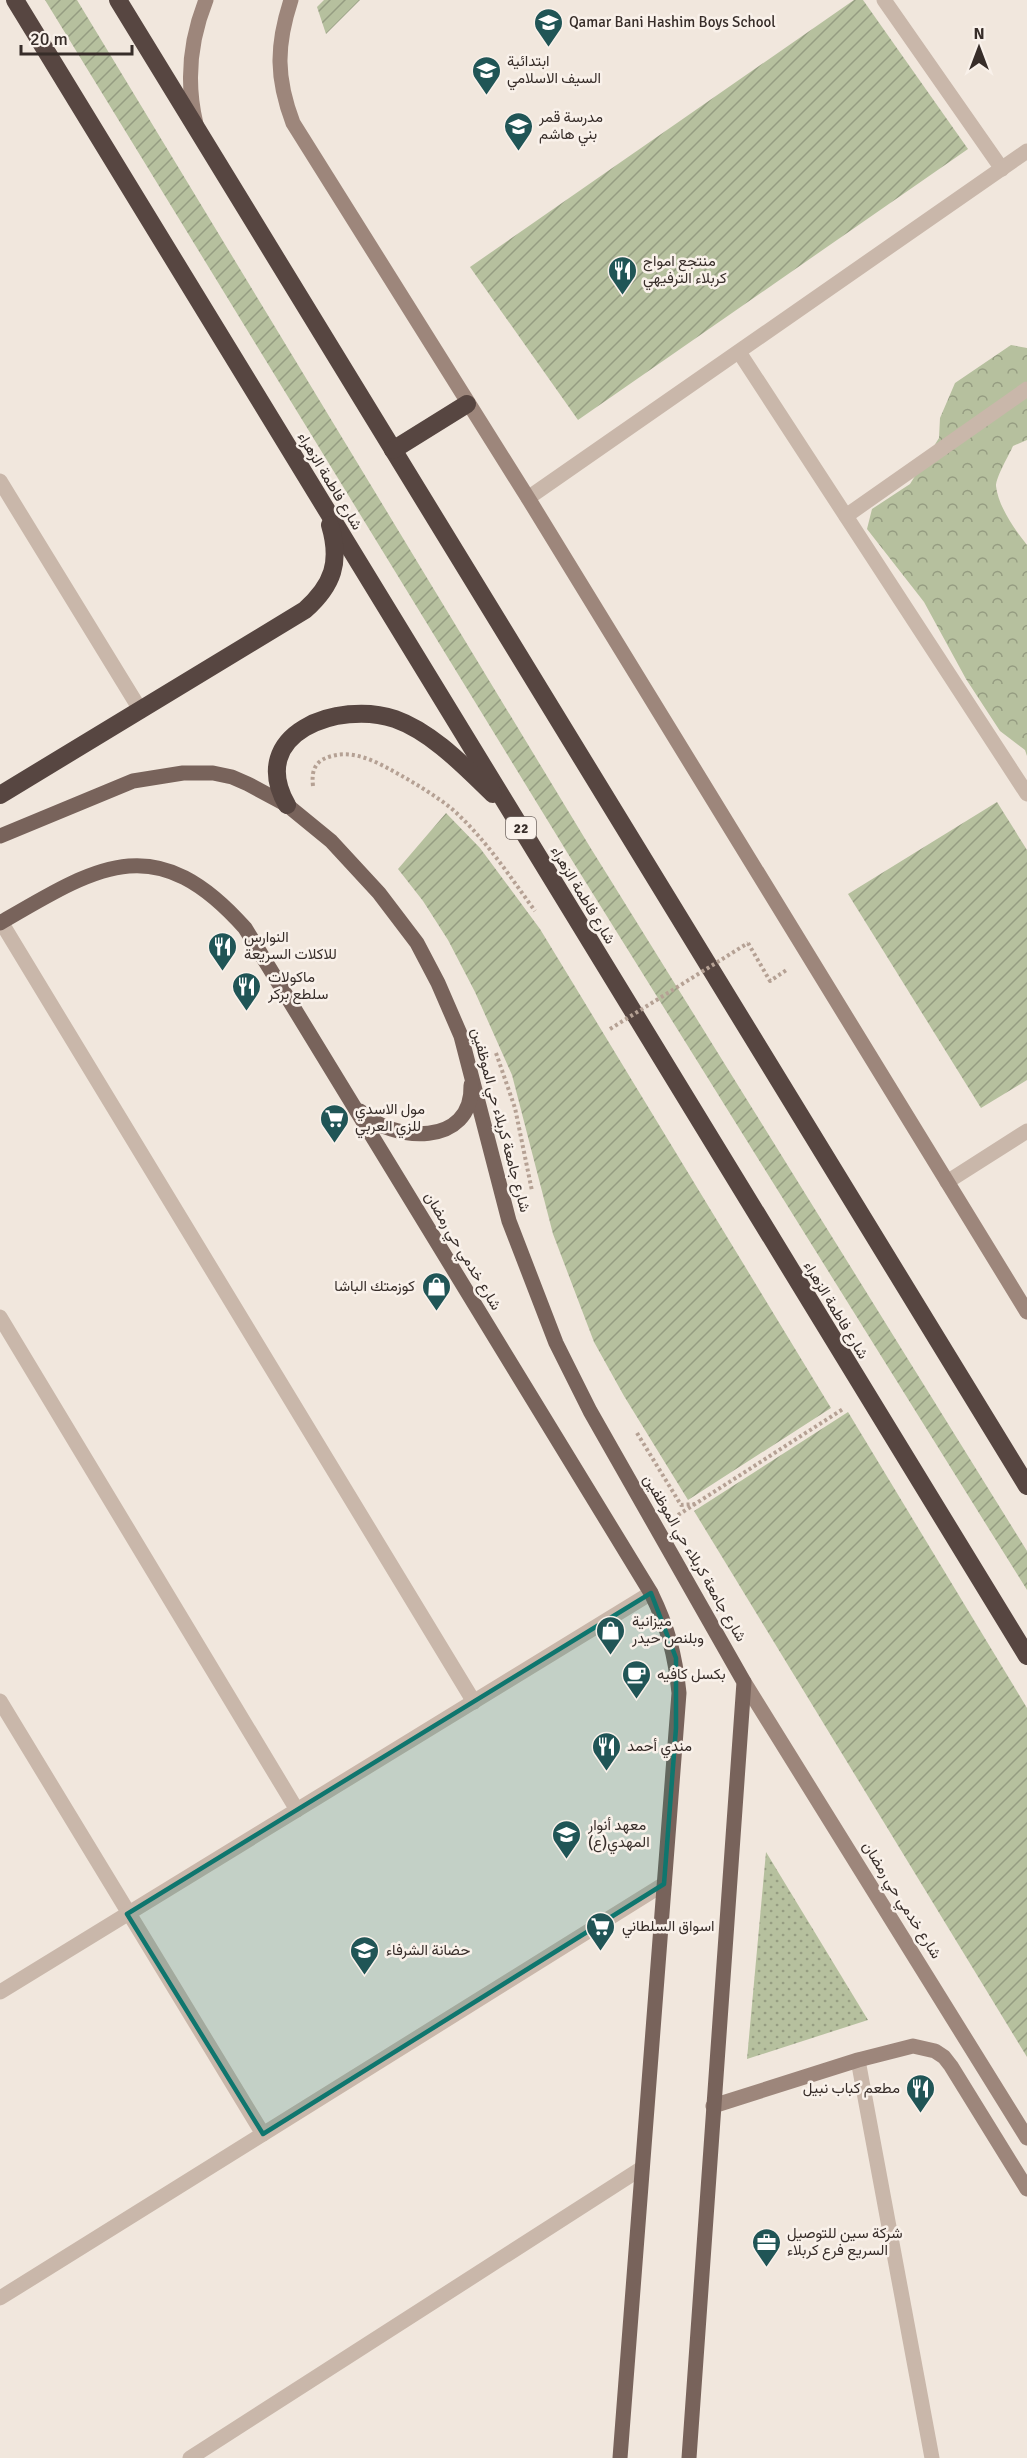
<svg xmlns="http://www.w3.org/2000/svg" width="1027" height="2458" font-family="Signika,Vazirmatn,sans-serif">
<defs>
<pattern id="grass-dots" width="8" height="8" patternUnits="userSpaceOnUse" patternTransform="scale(1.5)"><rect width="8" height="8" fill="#b6c09e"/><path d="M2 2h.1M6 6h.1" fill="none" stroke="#959c81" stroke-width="1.8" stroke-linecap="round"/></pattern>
<pattern id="forest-crowns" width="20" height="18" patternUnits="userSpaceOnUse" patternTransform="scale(1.5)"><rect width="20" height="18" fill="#b6c09e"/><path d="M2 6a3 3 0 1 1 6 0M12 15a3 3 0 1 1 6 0" fill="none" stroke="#959c81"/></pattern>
<pattern id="garden-furrows" width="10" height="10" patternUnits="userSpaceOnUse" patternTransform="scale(1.5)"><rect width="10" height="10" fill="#b6c09e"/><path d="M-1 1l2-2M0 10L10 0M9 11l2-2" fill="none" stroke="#959c81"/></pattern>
</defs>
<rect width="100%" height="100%" fill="#f1e7dd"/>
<!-- grass -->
<polygon fill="url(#grass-dots)" points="766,1852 868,2020 747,2059"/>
<!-- forest -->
<path fill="url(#forest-crowns)" d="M1011 345 1027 348V440L1013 446C1009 455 996 477 996 486 998 506 1015 530 1027 545V756L1025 750 1000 731 966 679 924 602 867 529 872 509 910 484 939 438 940 418 955 383Z"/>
<!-- garden -->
<g fill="url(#garden-furrows)">
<polygon points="45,0 77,0 590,847 1027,1551 1027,1590 570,857"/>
<polygon points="324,0 360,0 326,34 317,7"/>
<polygon points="854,0 863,0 968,149 578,420 470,267"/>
<polygon points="997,802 1027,850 1027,1080 981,1108 848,894"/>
<polygon points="446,813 480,848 540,929 831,1408 688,1500 624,1396 594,1342 553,1234 512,1075 475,992 448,940 423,901 398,869"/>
<polygon points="848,1412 1027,1708 1027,2057 694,1511"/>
</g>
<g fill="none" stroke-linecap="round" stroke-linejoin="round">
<!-- path -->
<g stroke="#b5a194" stroke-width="4" stroke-dasharray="3 3" stroke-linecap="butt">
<path d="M313 786C311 769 316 760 332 756 353 750 375 761 393 771 413 782 433 794 451 808 484 837 509 875 535 911"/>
<polyline points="748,943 770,981 788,969"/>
<polyline points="496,1053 515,1108 532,1191"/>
<polyline points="637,1433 681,1505 695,1504"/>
<polyline points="678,1515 843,1409"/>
</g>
<!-- lane -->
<polyline stroke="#c9b7aa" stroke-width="15" points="0,481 141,711"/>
<!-- street -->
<g stroke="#c9b7aa" stroke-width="15">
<polyline points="884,0 1002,169"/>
<polyline points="739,352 1027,794"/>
<polyline points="528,498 1027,151"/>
<polyline points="846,516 1027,389"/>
<polyline points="1,922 474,1702"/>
<polyline points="947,1182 1027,1131"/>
<polyline points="0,1317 297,1810"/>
<polyline points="0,1701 263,2134"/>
<polyline points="0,1992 651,1593"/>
<polyline points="858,2060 932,2458"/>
<polyline points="0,2298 664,1884"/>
<polyline points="190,2458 642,2168"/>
</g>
<!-- secondary -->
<g stroke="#9d867b" stroke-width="15">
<path d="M291 0C276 46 276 78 293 123L528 498 1027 1312"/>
<path d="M196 124C186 82 190 40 206 0"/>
<polyline points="744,1682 1027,2138"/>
<polyline points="713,2106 858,2060 913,2046 935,2051 944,2057 951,2066 1027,2189"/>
</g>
<!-- primary -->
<g stroke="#78635b" stroke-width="15">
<polyline points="0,836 133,781 183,773 213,773 232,777 248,784 287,805 331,841 379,893 417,943 438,983 461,1036 509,1221 556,1343 590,1411 744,1682 689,2458"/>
<path d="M0 923C99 865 156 828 245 928L651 1593C668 1628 675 1654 679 1693L620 2458"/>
<path d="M360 1111C393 1143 473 1147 471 1085"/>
</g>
<!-- highway -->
<g stroke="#574641" stroke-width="18">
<polyline points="15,0 1027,1656"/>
<polyline points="118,0 1027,1486"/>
<polyline points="393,450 467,404"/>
<path d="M0 795 305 610C333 585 341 562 330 525"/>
<path d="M287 805C246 733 339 700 395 719 432 732 465 767 493 794"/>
</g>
<!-- path-bridge -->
<polyline stroke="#b5a194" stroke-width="4" stroke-dasharray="3 3" stroke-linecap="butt" points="610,1029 748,943"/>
</g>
<!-- marked area -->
<path fill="#0f766e" fill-opacity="0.2" stroke="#0f766e" stroke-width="4.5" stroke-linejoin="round" d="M651 1593 676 1658V1728L664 1884 263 2134 127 1914Z"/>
<!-- icons -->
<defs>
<symbol id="school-pin" viewBox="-11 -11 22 30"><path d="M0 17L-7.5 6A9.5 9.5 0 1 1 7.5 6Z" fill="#205556" stroke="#f9f1ea"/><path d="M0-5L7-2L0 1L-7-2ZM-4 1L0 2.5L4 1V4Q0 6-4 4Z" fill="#fff"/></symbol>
<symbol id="restaurant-pin" viewBox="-11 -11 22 30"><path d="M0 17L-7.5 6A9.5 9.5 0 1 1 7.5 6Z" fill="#205556" stroke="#f9f1ea"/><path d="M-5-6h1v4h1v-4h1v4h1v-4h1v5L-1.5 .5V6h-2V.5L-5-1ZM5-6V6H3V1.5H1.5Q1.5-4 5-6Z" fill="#fff"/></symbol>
<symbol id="supermarket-pin" viewBox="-11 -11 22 30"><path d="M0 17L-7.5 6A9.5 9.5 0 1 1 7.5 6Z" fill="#205556" stroke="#f9f1ea"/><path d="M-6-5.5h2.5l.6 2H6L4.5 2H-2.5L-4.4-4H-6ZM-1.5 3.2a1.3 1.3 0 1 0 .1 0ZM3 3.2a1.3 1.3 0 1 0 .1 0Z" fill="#fff"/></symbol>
<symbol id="shop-pin" viewBox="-11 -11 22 30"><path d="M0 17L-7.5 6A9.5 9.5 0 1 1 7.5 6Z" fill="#205556" stroke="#f9f1ea"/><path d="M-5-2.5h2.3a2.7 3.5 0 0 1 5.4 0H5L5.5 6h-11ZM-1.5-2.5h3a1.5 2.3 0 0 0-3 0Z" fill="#fff"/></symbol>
<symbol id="cafe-pin" viewBox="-11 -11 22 30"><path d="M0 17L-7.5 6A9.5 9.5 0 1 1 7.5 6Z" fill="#205556" stroke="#f9f1ea"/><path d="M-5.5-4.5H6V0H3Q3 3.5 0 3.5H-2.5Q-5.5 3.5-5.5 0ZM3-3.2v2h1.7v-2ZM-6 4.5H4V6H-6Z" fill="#fff"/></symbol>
<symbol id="office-pin" viewBox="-11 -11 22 30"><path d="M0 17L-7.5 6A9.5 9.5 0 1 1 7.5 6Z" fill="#205556" stroke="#f9f1ea"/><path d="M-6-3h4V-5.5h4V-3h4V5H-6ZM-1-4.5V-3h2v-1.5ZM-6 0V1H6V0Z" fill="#fff"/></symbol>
</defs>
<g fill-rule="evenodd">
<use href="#school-pin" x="532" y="6" width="33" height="45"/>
<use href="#school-pin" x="470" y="54" width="33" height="45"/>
<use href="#school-pin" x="502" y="110" width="33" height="45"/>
<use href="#restaurant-pin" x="606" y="254" width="33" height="45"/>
<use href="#restaurant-pin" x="206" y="930" width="33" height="45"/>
<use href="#restaurant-pin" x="230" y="970" width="33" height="45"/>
<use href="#supermarket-pin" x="318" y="1102" width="33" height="45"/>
<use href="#shop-pin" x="420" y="1270" width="33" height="45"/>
<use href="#shop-pin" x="594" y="1614" width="33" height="45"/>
<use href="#cafe-pin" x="620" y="1658" width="33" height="45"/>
<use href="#restaurant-pin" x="590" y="1730" width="33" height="45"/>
<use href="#school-pin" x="550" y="1818" width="33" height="45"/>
<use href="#supermarket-pin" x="584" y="1910" width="33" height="45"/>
<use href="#school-pin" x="348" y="1934" width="33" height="45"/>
<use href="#restaurant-pin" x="904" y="2072" width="33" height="45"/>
<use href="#office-pin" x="750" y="2226" width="33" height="45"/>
</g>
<g text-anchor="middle" stroke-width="5" stroke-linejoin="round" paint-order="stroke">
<!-- shield labels -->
<rect fill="#f9f1ea" stroke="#716863" stroke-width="1.5" x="506" y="817" width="30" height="22" rx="4.5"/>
<g font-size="14" font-weight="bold" fill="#372d29">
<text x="521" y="833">22</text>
</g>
<!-- poi labels -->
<g font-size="15" fill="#372d29" stroke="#f9f1ea" text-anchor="start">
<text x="569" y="27">Qamar Bani Hashim Boys School</text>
<text x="507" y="66">ابتدائية<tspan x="507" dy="17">السيف الاسلامي</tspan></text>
<text x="539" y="122">مدرسة قمر<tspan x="539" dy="17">بني هاشم</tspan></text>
<text x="643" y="266">منتجع امواج<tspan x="643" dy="17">كربلاء الترفيهي</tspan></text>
<text x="244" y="942">النوارس<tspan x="244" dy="17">للاكلات السريعة</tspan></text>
<text x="268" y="982">ماكولات<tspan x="268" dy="17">سلطع بركر</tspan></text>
<text x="355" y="1114">مول الاسدي<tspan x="355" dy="17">للزي العربي</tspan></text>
<text x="415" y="1291" text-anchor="end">كوزمتك الباشا</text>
<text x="632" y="1626">ميزانية<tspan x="632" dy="17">وبلنص حيدر</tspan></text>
<text x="657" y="1679">بكسل كافيه</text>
<text x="627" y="1751">مندي أحمد</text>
<text x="588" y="1830">معهد أنوار<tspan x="588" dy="17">المهدي(ع)</tspan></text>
<text x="622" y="1931">اسواق السلطاني</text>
<text x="386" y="1955">حضانة الشرفاء</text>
<text x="900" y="2093" text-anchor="end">مطعم كباب نبيل</text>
<text x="787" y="2238">شركة سين للتوصيل<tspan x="787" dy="17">السريع فرع كربلاء</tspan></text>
</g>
<!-- street labels -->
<g font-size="15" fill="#372d29" stroke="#f9f1ea">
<text transform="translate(330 481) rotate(59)" y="5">شارع فاطمة الزهراء</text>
<text transform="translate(583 895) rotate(59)" y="5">شارع فاطمة الزهراء</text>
<text transform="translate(501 1120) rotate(75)" y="5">شارع جامعة كربلاء حي الموظفين</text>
<text transform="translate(463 1251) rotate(59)" y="5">شارع خدمي حي رمضان</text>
<text transform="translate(836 1310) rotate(59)" y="5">شارع فاطمة الزهراء</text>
<text transform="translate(695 1558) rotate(60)" y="5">شارع جامعة كربلاء حي الموظفين</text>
<text transform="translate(902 1900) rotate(58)" y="5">شارع خدمي حي رمضان</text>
</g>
</g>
<!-- north arrow -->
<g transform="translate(979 48)" stroke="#f9f1ea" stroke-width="4.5" paint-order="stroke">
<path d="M0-4.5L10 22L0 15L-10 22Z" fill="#372d29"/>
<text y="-9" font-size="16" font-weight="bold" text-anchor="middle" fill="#372d29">N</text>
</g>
<!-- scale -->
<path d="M21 45v9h111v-9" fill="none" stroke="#372d29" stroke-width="3"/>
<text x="30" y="45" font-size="18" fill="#372d29" stroke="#f9f1ea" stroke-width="4.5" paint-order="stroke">20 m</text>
</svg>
